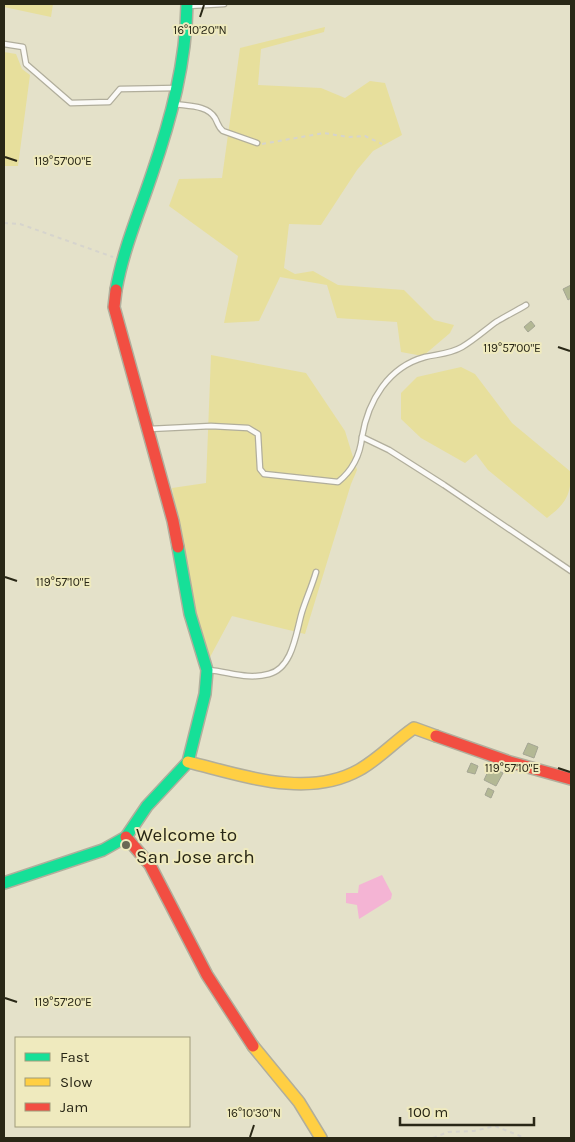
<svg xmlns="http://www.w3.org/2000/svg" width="575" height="1142" font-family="Karla,sans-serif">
<rect width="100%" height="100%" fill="#e4e1c9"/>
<!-- green -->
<g fill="#e7df9c">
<polygon points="4,4 53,4 51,17 4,7"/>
<polygon points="325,27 324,32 261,49 258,85 321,88 345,98 370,81 385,83 402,135 373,151 357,170 321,225 289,224 284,268 295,274 313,271 338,285 404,290 434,320 454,325 450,333 423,356 401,352 397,322 337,318 327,285 280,277 259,321 224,323 238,256 169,206 179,179 222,178 240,48"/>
<polygon points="4,52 16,54 22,69 30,75 18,166 4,166"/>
<polygon points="211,355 306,373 345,431 357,470 351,484 305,634 232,616 209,659 194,611 172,488 206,483"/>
<path d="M461 367 475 374 512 423 571 472C571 496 565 504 547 518L488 470 476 454 465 463 421 438 401 419V393L417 377Z"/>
</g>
<!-- water -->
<polygon fill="#f4b4d4" points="382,875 392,894 391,899 359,919 357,905 346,903 346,893 358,893 359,885"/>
<!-- building -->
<g fill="#b3b894" stroke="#a4a593">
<polygon points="571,285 571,298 568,300 563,289"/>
<polygon points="531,321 535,326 528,332 524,327"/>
<polygon points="528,743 538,747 534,758 523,754"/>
<polygon points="471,763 478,766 475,774 467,772"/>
<polygon points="490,767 503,773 496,786 484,780"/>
<polygon points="488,788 494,791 491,798 485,795"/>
</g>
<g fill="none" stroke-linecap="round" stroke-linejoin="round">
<defs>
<g id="lane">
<polyline points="188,6 224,4"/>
<polyline points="4,44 23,47 26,64 71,103 109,102 120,89 177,88"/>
<path d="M175 104C187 106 208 105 215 118 218 123 218 127 223 131L257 143"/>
<path d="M149 429 211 426 248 428 258 434 260 469 264 474 338 482C353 470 360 456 362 437L389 450 444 485 571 571"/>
<path d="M362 437C368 401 388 367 425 357 438 354 450 354 462 347 474 340 485 330 496 322 506 316 516 311 526 305"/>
<path d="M209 670C230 672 247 680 269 674 293 668 296 632 302 612 306 599 312 586 316 572"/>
</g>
<g id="fast">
<path d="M116 290C123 250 139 213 152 174 171 119 186 63 187 4"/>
<polyline points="4,883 103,850 126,837 147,806 188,762 205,694 207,670 190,614 178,547"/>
</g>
<g id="slow">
<path d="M188 762C242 775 307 799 359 770 379 759 395 741 414 728L436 736"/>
<polyline points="253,1046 299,1102 321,1138"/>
</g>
<g id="jam">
<polyline points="116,290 114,307 173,521 178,547"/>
<polyline points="436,736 510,762 571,779"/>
<polyline points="126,837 150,865 207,975 253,1046"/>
</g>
</defs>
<!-- lane casing -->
<use href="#lane" stroke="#b1ae9c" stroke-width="7"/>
<!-- fast casing -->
<use href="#fast" stroke="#b1ae9c" stroke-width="14"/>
<!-- slow casing -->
<use href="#slow" stroke="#b1ae9c" stroke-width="14"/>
<!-- jam casing -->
<use href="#jam" stroke="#b1ae9c" stroke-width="14"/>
<!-- path -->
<g stroke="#d6d4cd" stroke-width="2" stroke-dasharray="4 4" stroke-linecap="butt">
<polyline points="262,144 324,133 348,137 365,136 382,144"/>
<polyline points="4,223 20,224 113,257"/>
<polyline points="433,1138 448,1132 474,1131 495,1126 525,1138"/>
</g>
<!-- lane -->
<use href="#lane" stroke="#fbfaf7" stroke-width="4.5"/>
<!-- fast -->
<use href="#fast" stroke="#16e098" stroke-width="11"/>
<!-- slow -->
<use href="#slow" stroke="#ffcf43" stroke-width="11"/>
<!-- jam -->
<use href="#jam" stroke="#f24e42" stroke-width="11"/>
</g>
<!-- ticks -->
<path fill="none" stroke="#292716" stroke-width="2" d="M200 17 204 5M5 157 17 161M558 347 570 351M5 577 17 581M558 768 570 772M5 998 17 1002M250 1137 254 1125"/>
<!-- markers -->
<circle fill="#6a6855" stroke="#efeabe" stroke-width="2" cx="126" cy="845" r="5"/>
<g text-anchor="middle" stroke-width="4" stroke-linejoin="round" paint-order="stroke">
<!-- poi labels -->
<g font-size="19" fill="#292716" stroke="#efeabe" text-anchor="start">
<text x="136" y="841">Welcome to<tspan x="136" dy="22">San Jose arch</tspan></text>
</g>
</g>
<g font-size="12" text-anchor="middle" fill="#292716" stroke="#efeabe" stroke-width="4" stroke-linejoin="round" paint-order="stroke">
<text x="200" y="34">16°10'20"N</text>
<text x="63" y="165">119°57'00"E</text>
<text x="512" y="352">119°57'00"E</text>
<text x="63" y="586">119°57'10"E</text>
<text x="512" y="772">119°57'10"E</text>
<text x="63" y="1006">119°57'20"E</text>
<text x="254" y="1117">16°10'30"N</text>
</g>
<!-- border -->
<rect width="575" height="1142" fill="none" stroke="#292716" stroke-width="10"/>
<!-- legend -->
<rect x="15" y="1037" width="175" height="90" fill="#efeabe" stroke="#a09c7b"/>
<rect x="25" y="1053" width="25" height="8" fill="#16e098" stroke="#a09c7b"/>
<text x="60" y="1062" font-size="15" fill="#292716">Fast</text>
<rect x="25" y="1078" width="25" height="8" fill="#ffcf43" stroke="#a09c7b"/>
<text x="60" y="1087" font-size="15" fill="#292716">Slow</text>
<rect x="25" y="1103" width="25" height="8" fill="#f24e42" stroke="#a09c7b"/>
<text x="60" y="1112" font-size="15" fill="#292716">Jam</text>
<!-- scale -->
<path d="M400 1117v8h134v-8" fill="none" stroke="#292716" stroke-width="2.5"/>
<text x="408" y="1117" font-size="15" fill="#292716" stroke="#efeabe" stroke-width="4" paint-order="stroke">100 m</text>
</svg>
